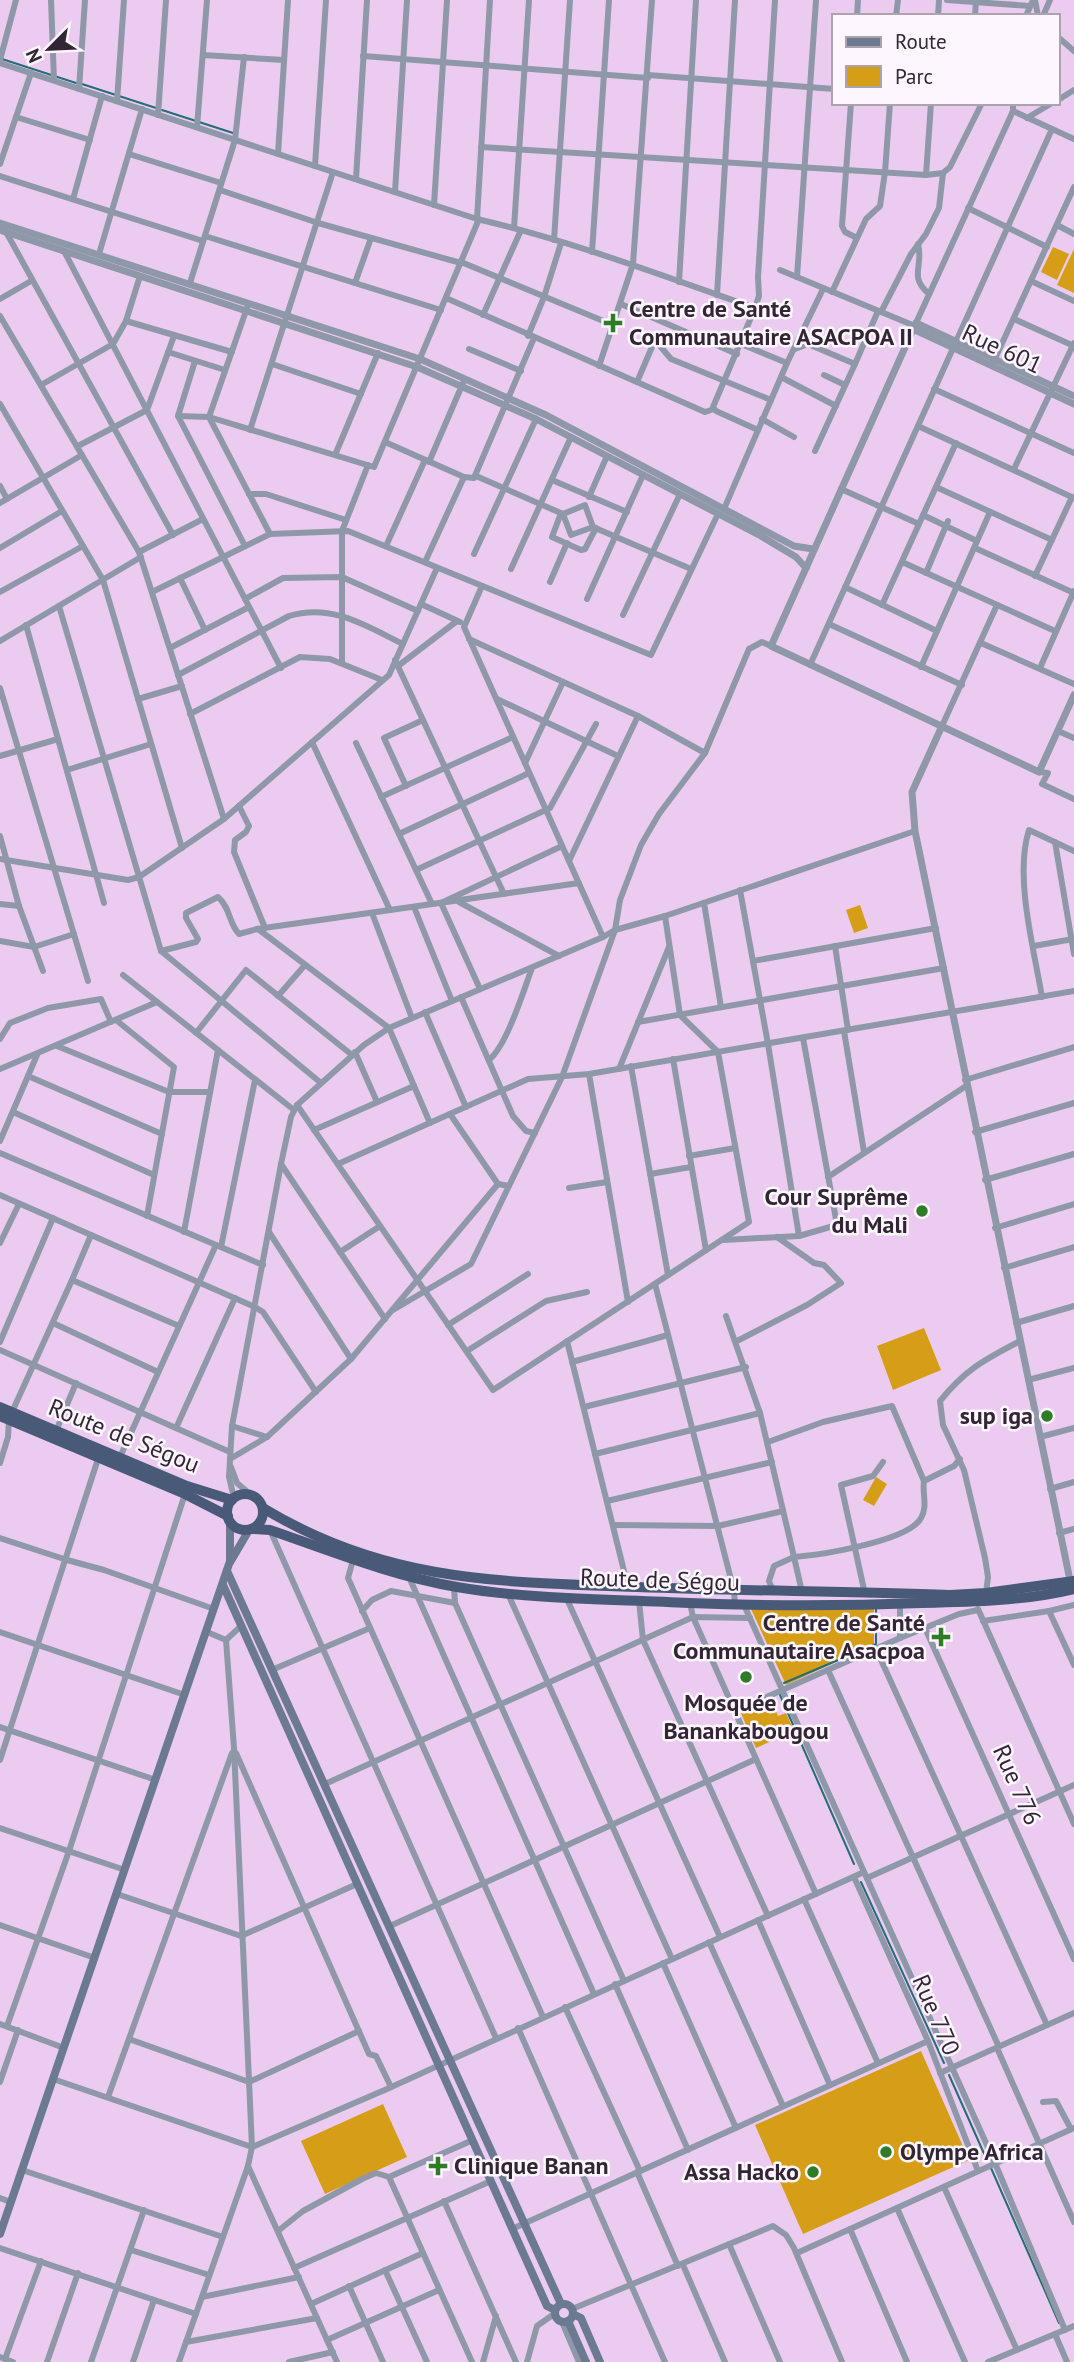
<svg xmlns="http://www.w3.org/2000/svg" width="1074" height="2362" font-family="'PT Sans',sans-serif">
<rect width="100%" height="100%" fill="#ebccf0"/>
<!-- green -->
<g fill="#d69d16">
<polygon points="1053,247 1069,254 1057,280 1041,272"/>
<polygon points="1074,249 1074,293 1057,285"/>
<polygon points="860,905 868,928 854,933 846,910"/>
<polygon points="924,1328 941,1370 893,1390 877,1346"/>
<polygon points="876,1477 887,1484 874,1506 863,1500"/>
<polygon points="874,1607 874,1644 786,1685 751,1609"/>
<polygon points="771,1699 778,1716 786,1713 794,1731 756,1748 740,1711"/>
<polygon points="921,2051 969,2160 803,2234 755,2125"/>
<polygon points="383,2104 407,2157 325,2194 301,2141"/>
</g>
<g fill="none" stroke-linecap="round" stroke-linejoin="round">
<!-- stream -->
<g stroke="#236d76" stroke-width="2">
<polyline points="2,59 76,83"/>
<polyline points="82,84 156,108"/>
<polyline points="162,110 233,133"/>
<polyline points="784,1683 876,1644 876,1608"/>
<polyline points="780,1695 854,1864"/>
<polyline points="861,1882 944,2063"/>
<polyline points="949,2075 986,2158"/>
<polyline points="991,2168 1059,2323"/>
</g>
<!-- minor -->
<g stroke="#8f98a9" stroke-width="6">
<polyline points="51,0 54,80"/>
<polyline points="947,0 1030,6"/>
<polyline points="1035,0 1038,16"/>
<polyline points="857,16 858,0"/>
<polyline points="896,16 898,0"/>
<polyline points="938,16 939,0"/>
<polyline points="975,16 976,0"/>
<polyline points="1026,16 1033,0"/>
<polyline points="1043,16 1050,0"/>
<polyline points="1058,37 1074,51"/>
<polyline points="203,55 284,60"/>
<polyline points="363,56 648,78"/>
<polyline points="0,60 16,0"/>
<path d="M0 63 477 219C572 241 663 276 755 308L759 296 758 277 775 0"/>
<polyline points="648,75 834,89"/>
<polyline points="79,89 85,0"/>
<polyline points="1058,100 1074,90"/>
<polyline points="117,101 124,0"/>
<polyline points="851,103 842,226 845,232 857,238"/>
<polyline points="1013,111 1074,139"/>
<polyline points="158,115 166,0"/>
<polyline points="16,117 90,140"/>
<polyline points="1027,118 1052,103"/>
<polyline points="197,127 207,0"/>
<polyline points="481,147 926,175 943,173 950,167 982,103"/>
<polyline points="129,154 221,183"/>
<polyline points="278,154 288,0"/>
<polyline points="0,164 31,73"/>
<polyline points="315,166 326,0"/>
<polyline points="926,175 931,103"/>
<polyline points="0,176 203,241"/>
<polyline points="356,179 367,0"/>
<polyline points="220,190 318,223 461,263"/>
<polyline points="395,192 407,0"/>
<polyline points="73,199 102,96"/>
<polyline points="434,205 447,0"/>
<polyline points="968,208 1047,247"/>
<polyline points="477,219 490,0"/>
<polyline points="1057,225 1074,234"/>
<polyline points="514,228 529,0"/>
<polyline points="5,230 173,535"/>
<polyline points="205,236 441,310"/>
<polyline points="554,240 570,0"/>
<path d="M918 244C924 267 908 276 929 294"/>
<polyline points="64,251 281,668"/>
<polyline points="592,252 609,0"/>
<polyline points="99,254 142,109"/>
<polyline points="461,262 613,325"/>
<polyline points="780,270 915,326"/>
<polyline points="797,277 816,0"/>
<polyline points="1031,281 1074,301"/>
<polyline points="679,282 696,0"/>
<polyline points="190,283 235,140 244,57"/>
<polyline points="355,283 371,238"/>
<polyline points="832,292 866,219 880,206 885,172 890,103"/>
<polyline points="717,295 735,0"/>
<polyline points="446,298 705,412 714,409"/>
<polyline points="0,299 31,281"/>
<polyline points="621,304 737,354"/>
<polyline points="247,308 209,417 270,534"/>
<polyline points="755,308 713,407 716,411 758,430"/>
<polyline points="881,312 911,254 926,234 939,208 943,173"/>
<polyline points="483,315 521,230"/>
<polyline points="0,316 139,552 224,819"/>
<polyline points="1014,319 1074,346"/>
<polyline points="126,321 232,352"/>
<polyline points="916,323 1013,111 1013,103"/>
<polyline points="528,336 544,297 561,243"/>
<polyline points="741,344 787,363"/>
<polyline points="469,349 521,371"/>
<polyline points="795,349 808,344 855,364 878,311"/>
<polyline points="168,352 225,370"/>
<polyline points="195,361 178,416 245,546"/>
<polyline points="993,363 1074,187"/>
<polyline points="272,364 361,394"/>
<polyline points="599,366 633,264 652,0"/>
<polyline points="824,375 845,385"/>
<polyline points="781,377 836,406"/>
<polyline points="637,382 655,340 671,359 771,400"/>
<polyline points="41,385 113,344 126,321 140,276"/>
<polyline points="934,389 1074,453"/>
<polyline points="0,404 103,580 182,848"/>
<polyline points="178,416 209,417 374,467 479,219"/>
<polyline points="762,419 794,437"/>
<polyline points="918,426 1074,498"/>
<polyline points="250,430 333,172"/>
<polyline points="385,442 464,477 474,478 534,338"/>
<polyline points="78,446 147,410 174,336"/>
<polyline points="815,451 855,364"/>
<polyline points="335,455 378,353"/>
<polyline points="429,462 463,383"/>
<polyline points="1014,469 1074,343"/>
<polyline points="476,476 563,514 585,505 593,527 571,535 563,514"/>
<polyline points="552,480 627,512"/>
<polyline points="0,486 7,499"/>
<polyline points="936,487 1052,540"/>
<polyline points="841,489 919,524"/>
<polyline points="249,494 266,494 346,520"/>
<polyline points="589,497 607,456"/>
<polyline points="0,503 82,455"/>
<polyline points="724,509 787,363 823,289"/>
<polyline points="561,513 552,537 581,550 585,549 596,528"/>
<polyline points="923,515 977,541"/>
<polyline points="593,527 691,569"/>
<polyline points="386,546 425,460"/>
<polyline points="0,548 62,511"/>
<polyline points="975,548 1074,593"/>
<polyline points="139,552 203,519"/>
<polyline points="474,554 536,419"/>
<polyline points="425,562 464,477"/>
<polyline points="902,562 1055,631"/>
<polyline points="511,569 571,437"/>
<polyline points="926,573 948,521"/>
<polyline points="1035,576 1072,497"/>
<polyline points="180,578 205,630"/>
<polyline points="550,582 567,543"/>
<polyline points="482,586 464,627 603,937"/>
<polyline points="845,587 937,631"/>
<polyline points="0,592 83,546"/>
<polyline points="152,592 270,534 348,531 651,655 716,518"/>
<polyline points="245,599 283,578 342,577 418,611"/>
<polyline points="587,599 643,475"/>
<polyline points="421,604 460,622"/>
<polyline points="882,605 956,443"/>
<polyline points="59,606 161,951 321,1083"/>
<polyline points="623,615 680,494"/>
<polyline points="829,624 962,685"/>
<polyline points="26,625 104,903"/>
<polyline points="469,639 638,716 705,753"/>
<polyline points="0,641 141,557"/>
<polyline points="981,643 1074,684"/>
<polyline points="170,648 249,607"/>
<polyline points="395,660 504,894"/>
<polyline points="342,663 342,531 368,465"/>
<polyline points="810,665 1052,129"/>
<polyline points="398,666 457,621"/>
<polyline points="921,667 990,512"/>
<polyline points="1040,668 1074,591"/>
<path d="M178 675 289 616C332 603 366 626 403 644"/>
<polyline points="0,688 88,981"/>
<polyline points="138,699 182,686"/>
<polyline points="497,699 618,756"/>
<polyline points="190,714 300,657 330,659 382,680"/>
<polyline points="942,726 997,605"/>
<polyline points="1058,731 1074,738"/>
<polyline points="312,742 390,910"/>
<polyline points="356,743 432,904"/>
<polyline points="0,756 58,739"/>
<polyline points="525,763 563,682"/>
<polyline points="67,770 151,744"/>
<polyline points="1039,772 1048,773 1042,784 1074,799"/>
<polyline points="406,786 384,738 423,720"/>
<polyline points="381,797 513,737"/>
<polyline points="239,806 249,826 246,832 235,840 234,852 265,928"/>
<polyline points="399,834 529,773"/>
<polyline points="0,836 19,906 43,971"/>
<polyline points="1055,842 1074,954"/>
<polyline points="0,859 128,880 139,877 224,819 389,675 437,568"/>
<polyline points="569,861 638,716"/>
<polyline points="416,870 550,808 596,724"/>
<polyline points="740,890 768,1044 799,1236"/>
<polyline points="459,902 559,956"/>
<polyline points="704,903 721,1007"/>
<polyline points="0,904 19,906"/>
<polyline points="414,907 452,1001"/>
<polyline points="372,913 412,1018"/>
<polyline points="258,929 389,1028 430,1123"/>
<polyline points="0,941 34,947 74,934"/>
<polyline points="835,946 848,1030"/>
<polyline points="1034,946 1073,939"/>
<path d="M161 951 196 942 198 939 186 918V913L218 897C230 907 229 924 239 934L257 929 579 883"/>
<polyline points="753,961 936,928"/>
<polyline points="123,975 294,1110"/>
<polyline points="480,989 441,903 562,846"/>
<polyline points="278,996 305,965"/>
<polyline points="461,997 513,1116 526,1131 535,1133"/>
<path d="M1042 997C1034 949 1014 876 1029 830L1074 851"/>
<polyline points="425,1012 466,1107"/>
<polyline points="116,1020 174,1067 147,1216"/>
<polyline points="638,1022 944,968"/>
<polyline points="844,1031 864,1152"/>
<polyline points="196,1033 246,970 352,1055"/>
<polyline points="0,1039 10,1023 48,1008 101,999 111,1022"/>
<polyline points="57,1046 169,1092 210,1092"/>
<polyline points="355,1052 377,1102"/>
<polyline points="673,1059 706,1250"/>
<path d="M489 1060C507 1045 523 992 532 968"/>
<polyline points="631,1066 668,1275"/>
<polyline points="0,1069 157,1002"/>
<polyline points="619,1069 669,947"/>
<polyline points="589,1074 628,1302"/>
<polyline points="28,1076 162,1134"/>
<polyline points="965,1080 1074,1047"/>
<polyline points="297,1105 493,1390 749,1222 718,1052 680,1015 665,916"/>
<polyline points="13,1112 154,1175"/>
<polyline points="450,1114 498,1184 509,1186"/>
<polyline points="314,1130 414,1086"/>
<polyline points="975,1132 1074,1103"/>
<polyline points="0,1141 37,1055"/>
<polyline points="0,1153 263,1265"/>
<polyline points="689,1156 735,1148"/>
<polyline points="281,1164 385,1319"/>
<polyline points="338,1164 528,1079 589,1074 1074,991"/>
<polyline points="650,1174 691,1167"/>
<polyline points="828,1177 966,1086"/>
<polyline points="985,1180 1074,1154"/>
<polyline points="569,1188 607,1182"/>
<polyline points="0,1195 255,1307 263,1312 316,1392"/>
<polyline points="995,1228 1074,1204"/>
<polyline points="184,1232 218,1050"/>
<polyline points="269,1232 351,1359"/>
<polyline points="724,1240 799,1236 837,1225 803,1038"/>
<polyline points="0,1243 19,1204"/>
<polyline points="221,1247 255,1080"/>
<polyline points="340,1252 380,1226"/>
<polyline points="1004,1268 1074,1247"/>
<polyline points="72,1280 91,1235"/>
<polyline points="655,1284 734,1591 735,1605"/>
<polyline points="393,1310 471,1264 562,1077 615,930 620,900 641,845 659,814 705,753 749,649 762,642 771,646"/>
<polyline points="726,1316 760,1413 794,1557 774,1566 769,1581 773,1591"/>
<polyline points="53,1323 158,1372"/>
<polyline points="1016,1323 1074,1306"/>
<polyline points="448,1325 528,1274"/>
<polyline points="567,1341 628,1587"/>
<polyline points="737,1341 807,1305 841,1283 824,1265 814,1263 777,1237"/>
<polyline points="0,1342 53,1218"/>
<polyline points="0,1350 230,1452"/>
<polyline points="467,1351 546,1301 587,1292"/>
<polyline points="572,1362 668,1335"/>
<polyline points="1028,1380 1074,1368"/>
<polyline points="584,1407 746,1367"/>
<polyline points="12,1412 72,1280 179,1326"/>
<polyline points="232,1426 267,1437"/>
<polyline points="176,1428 235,1298"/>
<polyline points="56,1431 76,1383"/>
<polyline points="1040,1437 1074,1428"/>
<polyline points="768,1442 823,1422 892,1406 924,1481"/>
<polyline points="595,1454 760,1413"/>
<polyline points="120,1457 216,1245"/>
<polyline points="230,1459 267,1437 351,1359 498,1184"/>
<polyline points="0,1463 8,1437 9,1420"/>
<polyline points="231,1467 237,1483 251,1495"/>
<polyline points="1050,1489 1074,1482"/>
<polyline points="234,1498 229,1477 232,1426 281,1164 291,1117 297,1105 364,1045 389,1028 603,937 615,930 665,916 915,831"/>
<polyline points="607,1501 772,1462"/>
<polyline points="613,1525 718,1526 783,1511"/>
<polyline points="270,1530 496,2038"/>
<polyline points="1059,1533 1074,1529"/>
<polyline points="0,1538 67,1560 104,1570 214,1609"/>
<polyline points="353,1560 348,1578 543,2017"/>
<polyline points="409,1577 594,1994"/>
<polyline points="454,1587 455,1603 624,1981"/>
<path d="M802 1592 794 1557C821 1555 909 1541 921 1518 928 1507 922 1493 924 1481L954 1466 960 1459"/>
<path d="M986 1593 988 1577 985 1558 964 1470 943 1425 940 1401C966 1369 984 1360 1020 1341"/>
<polyline points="508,1594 672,1959"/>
<polyline points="865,1594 841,1485 873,1476 883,1462"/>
<polyline points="566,1597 720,1937"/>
<polyline points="639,1601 643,1640 768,1916"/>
<polyline points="690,1603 693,1617 816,1894"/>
<polyline points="900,1604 900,1638"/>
<polyline points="744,1605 995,2163 1065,2330"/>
<polyline points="978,1609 1074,1824"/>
<polyline points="362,1611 372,1600 391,1591 455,1603"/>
<polyline points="1049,1611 1074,1665"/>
<polyline points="983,1621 1049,1611 1074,1605"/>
<polyline points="925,1628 1074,1959"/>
<polyline points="0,1632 185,1695"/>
<polyline points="226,1640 241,1626"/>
<polyline points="876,1649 1047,2025"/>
<polyline points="274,1669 370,1628"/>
<polyline points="828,1670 999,2047"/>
<polyline points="735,1711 900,1638 959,1614 978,1610"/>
<polyline points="0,1727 156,1780"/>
<polyline points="236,1753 369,2054 376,2056 391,2087"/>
<polyline points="0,1760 98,1459"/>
<polyline points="325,1784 693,1617 750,1618"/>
<polyline points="0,1828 125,1870"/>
<polyline points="854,1877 928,2041 978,2171"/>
<polyline points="867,1878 1074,1785"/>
<polyline points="117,1894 241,1936 357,1884"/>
<polyline points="804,1899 878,2063"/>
<polyline points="758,1920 830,2085"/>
<polyline points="0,1925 95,1958"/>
<polyline points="390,1926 756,1759"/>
<polyline points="709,1942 783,2106"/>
<polyline points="663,1963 736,2128"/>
<polyline points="615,1984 688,2150"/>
<polyline points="565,2007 640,2171"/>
<polyline points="0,2024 64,2048"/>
<polyline points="7,2026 69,1851 185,1494"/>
<polyline points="518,2028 665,2362"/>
<polyline points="129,2039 249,2082 359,2031"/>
<polyline points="997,2048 1074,2222"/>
<polyline points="940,2073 1074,2013"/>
<polyline points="53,2079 252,2147 387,2089 864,1872"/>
<polyline points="0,2082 18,2030"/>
<polyline points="108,2097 232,1753"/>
<polyline points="1043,2102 1056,2101 1071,2129"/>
<polyline points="248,2166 337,2362"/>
<polyline points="22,2170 223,2237"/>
<polyline points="637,2172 678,2266"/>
<polyline points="944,2187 1017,2350"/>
<polyline points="0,2198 11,2202"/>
<polyline points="444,2201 516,2362"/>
<polyline points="897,2208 965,2362"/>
<polyline points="512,2229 928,2041"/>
<polyline points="850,2229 907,2362"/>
<polyline points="278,2231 303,2211 364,2178 376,2173 389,2177"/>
<polyline points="729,2244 780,2362"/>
<polyline points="0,2248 196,2314"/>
<polyline points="131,2250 209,2275"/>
<polyline points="797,2253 1074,2128"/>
<polyline points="683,2265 725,2362"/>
<polyline points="294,2268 491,2181"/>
<polyline points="385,2270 427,2362"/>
<polyline points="349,2286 383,2362"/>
<polyline points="202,2297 299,2277"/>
<polyline points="311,2304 423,2253"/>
<polyline points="572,2309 773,2226 786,2235 794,2248 842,2362"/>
<polyline points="562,2322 579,2362"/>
<polyline points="1055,2334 1067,2362"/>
<polyline points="327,2340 439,2290"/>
<polyline points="186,2342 317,2318"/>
<polyline points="0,2357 13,2362"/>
<polyline points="5,2359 41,2261"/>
<polyline points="47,2362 78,2273"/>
<polyline points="91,2362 144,2210"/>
<polyline points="133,2362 154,2300"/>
<polyline points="179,2362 248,2166 252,2147 234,1748 226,1640 207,1632"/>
<polyline points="289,2362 333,2352"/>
<polyline points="472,2362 389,2177 473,2140"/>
<polyline points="483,2362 496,2316"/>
<polyline points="527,2362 537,2326 554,2314"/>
<polyline points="988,2362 1074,2326"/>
</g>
<!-- tertiary -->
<g stroke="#8f98a9" stroke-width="7">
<polyline points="0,223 420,359 546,415 794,546 813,549"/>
<polyline points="0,230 417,367 536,419 761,536 796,557 806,568"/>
<polyline points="913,329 1074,404"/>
<polyline points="1074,396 916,323 771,646 1039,772 1074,695"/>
<polyline points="942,726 912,792 915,831 1071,1585"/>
</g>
<!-- secondary -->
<g stroke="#6b7991" stroke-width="8">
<polyline points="230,1561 230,1522"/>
<polyline points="227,1571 561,2304"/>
<polyline points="223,1585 547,2306 555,2310"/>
<polyline points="0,2234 229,1564 249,1530"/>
<circle cx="564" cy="2313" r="9"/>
<polyline points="573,2314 581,2318 600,2362"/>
<polyline points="568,2321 586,2362"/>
</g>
<!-- trunk -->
<g stroke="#485a78" stroke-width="10">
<polyline points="0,1407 187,1486 232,1500"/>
<polyline points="0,1416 185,1494 228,1516"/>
<circle cx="245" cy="1512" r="18"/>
<path d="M263 1508C385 1582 499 1582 637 1587 741 1591 846 1591 950 1595L986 1593 1074 1581"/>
<path d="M253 1529 270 1530C331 1551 392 1576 457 1587 533 1600 612 1599 689 1603 766 1606 844 1606 922 1603 972 1602 1024 1601 1074 1589"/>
</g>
</g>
<!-- markers -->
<g fill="#2e7c26" stroke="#fdf6fe" stroke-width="2.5">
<path d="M609.5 312.5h7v7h7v7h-7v7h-7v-7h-7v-7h7z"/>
<circle cx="922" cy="1211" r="7"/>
<circle cx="1047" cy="1416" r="7"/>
<path d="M937.5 1626.5h7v7h7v7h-7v7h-7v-7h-7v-7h7z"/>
<circle cx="746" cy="1677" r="7"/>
<circle cx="886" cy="2152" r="7"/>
<path d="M434.5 2155.5h7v7h7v7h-7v7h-7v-7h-7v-7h7z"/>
<circle cx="813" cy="2172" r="7"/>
</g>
<g text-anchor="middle" stroke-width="5" stroke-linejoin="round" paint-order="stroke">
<!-- poi labels -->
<g font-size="24" font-weight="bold" fill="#322634" stroke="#fdf6fe" text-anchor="end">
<text x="629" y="317" text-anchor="start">Centre de Santé<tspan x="629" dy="28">Communautaire ASACPOA II</tspan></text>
<text x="908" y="1205">Cour Suprême<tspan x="908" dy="28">du Mali</tspan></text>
<text x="1033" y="1424">sup iga</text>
<text x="925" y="1631">Centre de Santé<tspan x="925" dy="28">Communautaire Asacpoa</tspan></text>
<text x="746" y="1711" text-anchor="middle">Mosquée de<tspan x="746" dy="28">Banankabougou</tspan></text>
<text x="900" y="2160" text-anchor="start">Olympe Africa</text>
<text x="454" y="2174" text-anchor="start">Clinique Banan</text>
<text x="799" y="2180">Assa Hacko</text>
</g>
<!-- street labels -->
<g font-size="24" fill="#322634" stroke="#fdf6fe">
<text transform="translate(1002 349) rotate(25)" y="8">Rue 601</text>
<text transform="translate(124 1436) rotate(22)" y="8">Route de Ségou</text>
<text transform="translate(660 1580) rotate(2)" y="8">Route de Ségou</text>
<text transform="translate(1017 1785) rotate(66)" y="8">Rue 776</text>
<text transform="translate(936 2015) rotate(67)" y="8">Rue 770</text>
</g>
</g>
<!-- legend -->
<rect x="832" y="14" width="228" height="91" fill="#fdf6fe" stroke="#aca3ad" stroke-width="2"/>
<rect x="846" y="37" width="35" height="10" fill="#6b7991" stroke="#aca3ad" stroke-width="2"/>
<text x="895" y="49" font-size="21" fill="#322634">Route</text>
<rect x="846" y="66" width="35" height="21" fill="#d69d16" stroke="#aca3ad" stroke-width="2"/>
<text x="895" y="84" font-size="21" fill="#322634">Parc</text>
<!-- north arrow -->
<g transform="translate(49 49) rotate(246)" stroke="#fdf6fe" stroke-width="5" paint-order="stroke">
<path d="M0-5L12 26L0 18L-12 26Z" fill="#322634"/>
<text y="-10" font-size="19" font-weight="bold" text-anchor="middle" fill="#322634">N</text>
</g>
</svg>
